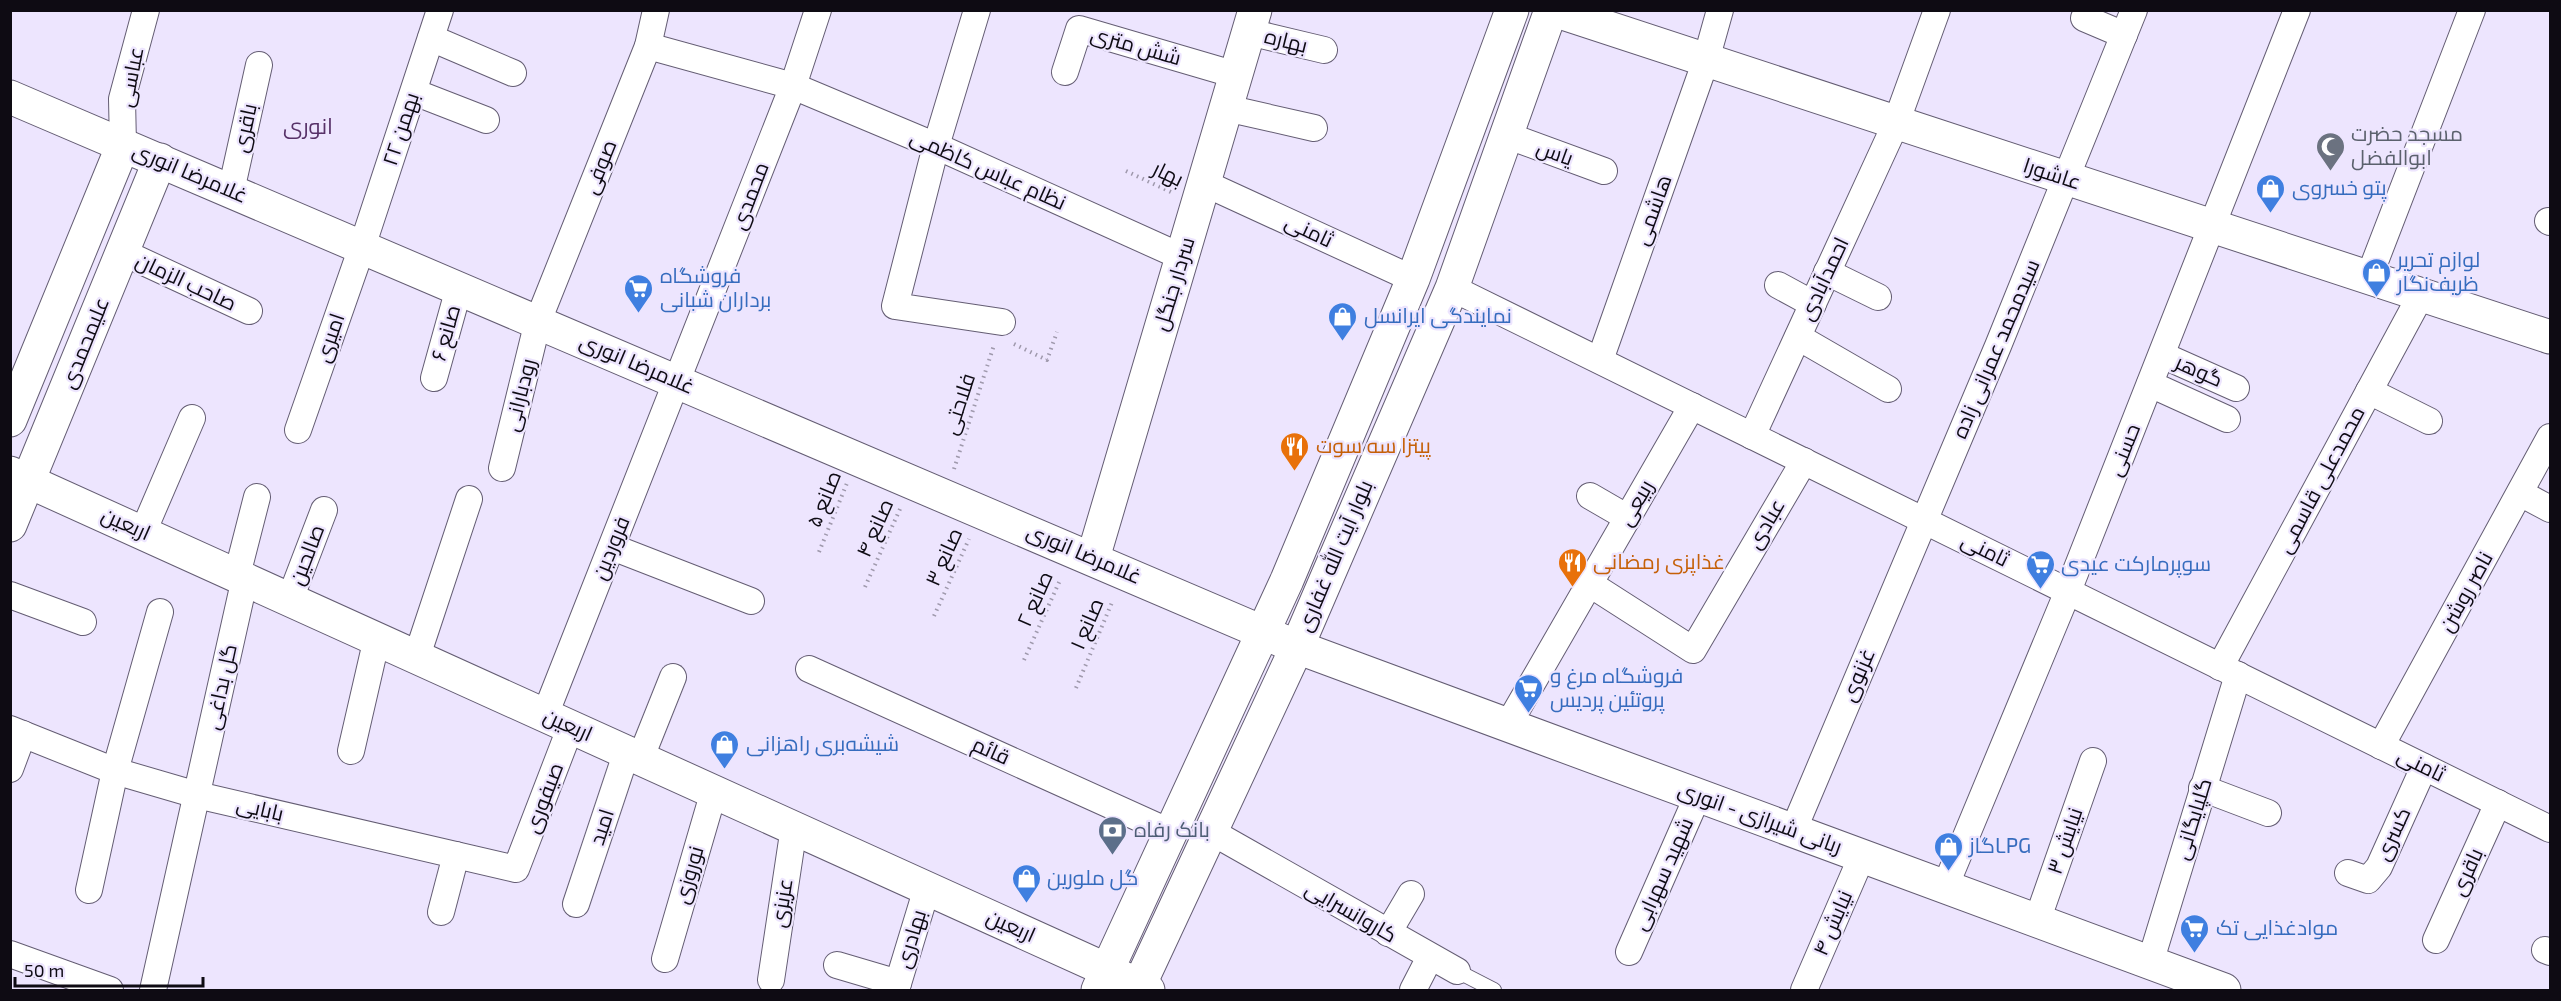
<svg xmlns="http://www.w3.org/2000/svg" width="2561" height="1001" font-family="'Exo 2',Cairo,sans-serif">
<rect width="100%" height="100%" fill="#ede5fe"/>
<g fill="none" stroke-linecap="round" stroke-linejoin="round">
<defs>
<polyline id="service" points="1457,971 1494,990"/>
<g id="minor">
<polyline points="977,10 936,146 895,306 1002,322"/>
<polyline points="2084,18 2124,35"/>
<polyline points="1249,32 1324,50"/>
<polyline points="431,38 513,73"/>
<polyline points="648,46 793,86 936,146 1182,257"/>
<polyline points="1065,72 1079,29 1236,75"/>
<polyline points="414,92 486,120"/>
<polyline points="1226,108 1314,128"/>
<polyline points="1506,135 1604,171"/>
<polyline points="123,145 122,99 146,10"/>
<polyline points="1204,183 1413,279"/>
<polyline points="231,191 259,65"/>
<polyline points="2548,221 2550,222"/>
<polyline points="122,252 249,311"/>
<polyline points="1827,272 1878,297"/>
<polyline points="2369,277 2472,10"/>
<polyline points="1778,285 1813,304"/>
<polyline points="1452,288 2550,829"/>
<polyline points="1798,337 1888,389"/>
<polyline points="2162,355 2236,388"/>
<polyline points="1600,360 1706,60 1720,10"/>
<polyline points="434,378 459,288"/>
<polyline points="2150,384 2227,419"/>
<polyline points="2369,391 2429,421"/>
<polyline points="298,430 362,247 440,10"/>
<polyline points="1752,436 1896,123 1937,10"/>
<polyline points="502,468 538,321 648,46 656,10"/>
<polyline points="2520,493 2550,509"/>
<polyline points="1590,496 1628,518"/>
<polyline points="143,532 192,418"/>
<polyline points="612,547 751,601"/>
<polyline points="237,575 257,497"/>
<polyline points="1590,584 1693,650 1804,461"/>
<polyline points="10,595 83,622"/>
<polyline points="290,599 324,510"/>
<polyline points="417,656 469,499"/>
<polyline points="2220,667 2421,295"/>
<polyline points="809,669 1172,833"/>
<polyline points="545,715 793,86 818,10"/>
<polyline points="1508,725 1692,406"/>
<polyline points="10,729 115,771 197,795 516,869 571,726"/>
<polyline points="2381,746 2550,437"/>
<polyline points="351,751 377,638"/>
<polyline points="641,757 673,677"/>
<polyline points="10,769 23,734"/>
<polyline points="2202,788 2268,813"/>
<polyline points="1210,831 1457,971"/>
<polyline points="1793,831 1998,346 2134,10"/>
<polyline points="2348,873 2368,880 2379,867 2424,767"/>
<polyline points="1945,887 2068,591 2297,10"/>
<polyline points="89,890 115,771 160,612"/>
<polyline points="576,904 627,751"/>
<polyline points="441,912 456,855"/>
<polyline points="2037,921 2093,761"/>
<polyline points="1388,933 1411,894"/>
<polyline points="2436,940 2498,803"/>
<polyline points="2545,950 2550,952"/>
<polyline points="1629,952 1698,795"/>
<polyline points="10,954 110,990"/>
<polyline points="665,959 714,791"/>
<polyline points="2150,963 2238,675"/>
<polyline points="837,965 898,983"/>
<polyline points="771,980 794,827"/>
<polyline points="153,990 245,578"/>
<polyline points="896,990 927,888"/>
<polyline points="1413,990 1430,957"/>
<polyline points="1804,990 1862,856"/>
</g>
<g id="tertiary">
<polyline points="1554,10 2550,337"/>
<polyline points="10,97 1297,647 2224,990"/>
<polyline points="10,420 123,145"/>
<polyline points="10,473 1107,970 1148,990"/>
<polyline points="10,525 160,160"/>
<polyline points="1093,558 1255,10"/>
</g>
<g id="secondary">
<polyline points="1098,990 1287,580 1413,279 1512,10"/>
<polyline points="1137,990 1297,647 1452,288 1551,10"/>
</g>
</defs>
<!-- service casing -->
<use href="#service" stroke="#645d73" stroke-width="16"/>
<!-- minor casing -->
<use href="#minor" stroke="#645d73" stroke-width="28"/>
<!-- tertiary casing -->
<use href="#tertiary" stroke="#645d73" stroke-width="35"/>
<!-- secondary casing -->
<use href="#secondary" stroke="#645d73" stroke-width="35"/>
<!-- path -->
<g stroke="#9f99ac" stroke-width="4" stroke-dasharray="1.5 4.5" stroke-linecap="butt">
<polyline points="1126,171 1173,193"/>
<polyline points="1014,344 1047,360 1057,332"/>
<polyline points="954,469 994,345"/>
<polyline points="819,552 847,483"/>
<polyline points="865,587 900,509"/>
<polyline points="934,616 969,539"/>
<polyline points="1024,660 1061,578"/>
<polyline points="1076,688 1113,600"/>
</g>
<!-- service -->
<use href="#service" stroke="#fff" stroke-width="14"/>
<!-- minor -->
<use href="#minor" stroke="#fff" stroke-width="26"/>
<!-- tertiary -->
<use href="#tertiary" stroke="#fff" stroke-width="33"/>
<!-- secondary -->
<use href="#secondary" stroke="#fff" stroke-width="33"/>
</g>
<!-- icons -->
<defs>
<symbol id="mosque-pin" viewBox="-11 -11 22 30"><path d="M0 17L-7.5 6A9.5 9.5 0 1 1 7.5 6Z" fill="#6b7280" stroke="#ede5fe"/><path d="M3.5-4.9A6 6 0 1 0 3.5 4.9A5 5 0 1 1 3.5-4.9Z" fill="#fff"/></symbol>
<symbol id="shop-pin" viewBox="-11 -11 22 30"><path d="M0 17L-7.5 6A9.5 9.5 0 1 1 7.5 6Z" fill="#3f7fe0" stroke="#ede5fe"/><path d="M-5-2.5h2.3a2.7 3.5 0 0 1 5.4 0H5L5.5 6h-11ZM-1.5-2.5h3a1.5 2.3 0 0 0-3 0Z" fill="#fff"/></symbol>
<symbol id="supermarket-pin" viewBox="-11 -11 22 30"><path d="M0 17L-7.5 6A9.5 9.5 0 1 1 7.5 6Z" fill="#3f7fe0" stroke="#ede5fe"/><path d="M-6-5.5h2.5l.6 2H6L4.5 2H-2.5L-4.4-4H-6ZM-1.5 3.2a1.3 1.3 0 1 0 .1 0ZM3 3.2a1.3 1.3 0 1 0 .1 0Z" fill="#fff"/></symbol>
<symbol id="restaurant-pin" viewBox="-11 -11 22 30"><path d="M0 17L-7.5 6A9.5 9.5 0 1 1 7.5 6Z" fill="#e8710a" stroke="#ede5fe"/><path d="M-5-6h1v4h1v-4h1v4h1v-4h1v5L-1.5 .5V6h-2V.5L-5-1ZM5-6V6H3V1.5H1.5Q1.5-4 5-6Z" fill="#fff"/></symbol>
<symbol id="bank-pin" viewBox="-11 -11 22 30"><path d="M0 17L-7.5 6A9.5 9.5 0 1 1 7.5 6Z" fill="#5c6f8a" stroke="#ede5fe"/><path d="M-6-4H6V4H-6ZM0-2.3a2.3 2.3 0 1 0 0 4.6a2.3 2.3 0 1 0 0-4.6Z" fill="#fff"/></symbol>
</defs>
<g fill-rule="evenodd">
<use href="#mosque-pin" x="2314" y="130" width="33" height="45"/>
<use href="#shop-pin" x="2254" y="172" width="33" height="45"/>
<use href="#shop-pin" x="2360" y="256" width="33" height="45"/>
<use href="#supermarket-pin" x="622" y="272" width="33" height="45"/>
<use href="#shop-pin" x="1326" y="300" width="33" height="45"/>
<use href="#restaurant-pin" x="1278" y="430" width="33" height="45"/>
<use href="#restaurant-pin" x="1556" y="546" width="33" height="45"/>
<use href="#supermarket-pin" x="2024" y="548" width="33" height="45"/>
<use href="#supermarket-pin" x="1512" y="672" width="33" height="45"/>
<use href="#shop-pin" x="708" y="728" width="33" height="45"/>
<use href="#bank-pin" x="1096" y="814" width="33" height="45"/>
<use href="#shop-pin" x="1932" y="830" width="33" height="45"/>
<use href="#shop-pin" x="1010" y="862" width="33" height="45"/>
<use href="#supermarket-pin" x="2178" y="912" width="33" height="45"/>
</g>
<g text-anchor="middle" stroke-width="4.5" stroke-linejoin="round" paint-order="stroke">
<!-- street labels -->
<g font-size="21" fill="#0e0b13" stroke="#ede5fe">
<text transform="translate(1286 41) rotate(14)" y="7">بهاره</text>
<text transform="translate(1136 46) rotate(16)" y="7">شش متری</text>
<text transform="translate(131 77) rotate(-79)" y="7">عباسی</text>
<text transform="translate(245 128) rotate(-78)" y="7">باقری</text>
<text transform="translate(401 129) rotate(-72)" y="7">۲۲ بهمن</text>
<text transform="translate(1555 153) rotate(20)" y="7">یاس</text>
<text transform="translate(600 167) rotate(-68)" y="7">صوفی</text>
<text transform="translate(988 170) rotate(24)" y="7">نظام عباس کاظمی</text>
<text transform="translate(190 173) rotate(23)" y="7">غلامرضا انوری</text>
<text transform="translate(1168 174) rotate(26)" y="7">بهار</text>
<text transform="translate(2052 174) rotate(18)" y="7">عاشورا</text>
<text transform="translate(750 196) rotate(-69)" y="7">محمدی</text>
<text transform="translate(1653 210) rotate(-70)" y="7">هاشمی</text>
<text transform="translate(1309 231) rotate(25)" y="7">ثامنی</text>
<text transform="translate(1824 279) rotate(-65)" y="7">احمدآبادی</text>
<text transform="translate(186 282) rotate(25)" y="7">صاحب الزمان</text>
<text transform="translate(1174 284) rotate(-73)" y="7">سردار جنگل</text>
<text transform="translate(446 333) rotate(-74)" y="7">صانع ۶</text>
<text transform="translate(330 338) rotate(-71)" y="7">امیری</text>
<text transform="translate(85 343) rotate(-68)" y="7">علیمحمدی</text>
<text transform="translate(1996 349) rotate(-67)" y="7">سیدمحمد عمرانی زاده</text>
<text transform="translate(637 364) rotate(23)" y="7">غلامرضا انوری</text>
<text transform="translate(2199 371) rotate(24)" y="7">گوهر</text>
<text transform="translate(520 395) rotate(-76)" y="7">رودبارانی</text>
<text transform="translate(959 404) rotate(-72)" y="7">فلاحتی</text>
<text transform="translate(2124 450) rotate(-68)" y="7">حسنی</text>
<text transform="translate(2321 480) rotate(-62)" y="7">محمدعلی قاسمی</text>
<text transform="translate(824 499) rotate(-68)" y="7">صانع ۵</text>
<text transform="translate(1636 503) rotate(-60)" y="7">ربیعی</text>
<text transform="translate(126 524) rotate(24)" y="7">اربعین</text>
<text transform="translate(1766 524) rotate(-60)" y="7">عبادی</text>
<text transform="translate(875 528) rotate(-66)" y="7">صانع ۴</text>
<text transform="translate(611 548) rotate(-68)" y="7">فروردین</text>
<text transform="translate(1985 550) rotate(26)" y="7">ثامنی</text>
<text transform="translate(1084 554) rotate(23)" y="7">غلامرضا انوری</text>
<text transform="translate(307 555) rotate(-69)" y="7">صالحین</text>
<text transform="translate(1335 556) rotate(-67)" y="7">بلوار آیت الله غفاری</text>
<text transform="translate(944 557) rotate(-66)" y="7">صانع ۳</text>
<text transform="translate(2466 592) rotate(-61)" y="7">ناصر روشن</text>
<text transform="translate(1035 599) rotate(-66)" y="7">صانع ۲</text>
<text transform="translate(1087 624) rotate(-67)" y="7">صانع ۱</text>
<text transform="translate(1858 675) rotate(-67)" y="7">غزنوی</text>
<text transform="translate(221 687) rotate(-78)" y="7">گل بداغی</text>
<text transform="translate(568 725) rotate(24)" y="7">اربعین</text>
<text transform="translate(991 751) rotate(24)" y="7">قائم</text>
<text transform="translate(2421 765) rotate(26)" y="7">ثامنی</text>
<text transform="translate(544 798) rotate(-69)" y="7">صیفوری</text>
<text transform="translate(260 809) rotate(13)" y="7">بابایی</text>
<text transform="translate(1760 818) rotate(20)" y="7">ربانی شیرازی - انوری</text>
<text transform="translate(2193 819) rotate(-73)" y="7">گلپایگانی</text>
<text transform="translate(602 827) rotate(-72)" y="7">امید</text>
<text transform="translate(2393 834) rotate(-65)" y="7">کسری</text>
<text transform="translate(2065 841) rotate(-71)" y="7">نیایش ۳</text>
<text transform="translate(2467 872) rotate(-66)" y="7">باقری</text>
<text transform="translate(1663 874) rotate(-66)" y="7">شهید سهرابی</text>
<text transform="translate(689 875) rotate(-74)" y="7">نوروزی</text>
<text transform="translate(782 903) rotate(-81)" y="7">عزیزی</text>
<text transform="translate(1351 912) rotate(30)" y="7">کاروانسرایی</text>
<text transform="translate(1833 923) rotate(-67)" y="7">نیایش ۴</text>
<text transform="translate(1011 926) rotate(24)" y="7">اربعین</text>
<text transform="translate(911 939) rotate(-73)" y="7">بهادری</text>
</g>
<!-- worship labels -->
<g font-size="21" fill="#5b616d" stroke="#ede5fe" text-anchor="start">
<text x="2351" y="141">مسجد حضرت<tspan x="2351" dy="24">ابوالفضل</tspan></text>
</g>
<!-- shop labels -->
<g font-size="21" fill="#366cbe" stroke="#ede5fe" text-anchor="start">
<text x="2292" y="195">پتو خسروی</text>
<text x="2397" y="267">لوازم تحریر<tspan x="2397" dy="24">ظریف‌نگار</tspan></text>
<text x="660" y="283">فروشگاه<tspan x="660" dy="24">برداران شبانی</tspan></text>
<text x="1364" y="323">نمایندگی ایرانسل</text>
<text x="2061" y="571">سوپرمارکت عیدی</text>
<text x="1550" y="683">فروشگاه مرغ و<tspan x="1550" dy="24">پروتئین پردیس</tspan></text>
<text x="746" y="751">شیشه‌بری راهزانی</text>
<text x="1969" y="853">گازLPG</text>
<text x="1047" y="885">گل ملورین</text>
<text x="2216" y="935">موادغذایی تک</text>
</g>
<!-- food labels -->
<g font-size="21" fill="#c56008" stroke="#ede5fe" text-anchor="start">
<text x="1316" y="453">پیتزا سه سوت</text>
<text x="1593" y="569">غذاپزی رمضانی</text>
</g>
<!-- service labels -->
<g font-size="21" fill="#4e5e75" stroke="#ede5fe" text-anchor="start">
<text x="1134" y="837">بانک رفاه</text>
</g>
<!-- neighbourhood labels -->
<g font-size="22" fill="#573168" stroke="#ede5fe">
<text x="308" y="134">انوری</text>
</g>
</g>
<!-- border -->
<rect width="2561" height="1001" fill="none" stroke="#0e0b13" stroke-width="24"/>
<!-- scale -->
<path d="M15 977v9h188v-9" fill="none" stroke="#0e0b13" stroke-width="3"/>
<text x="24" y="977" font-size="18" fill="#0e0b13" stroke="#ede5fe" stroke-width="4.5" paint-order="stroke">50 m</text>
</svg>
